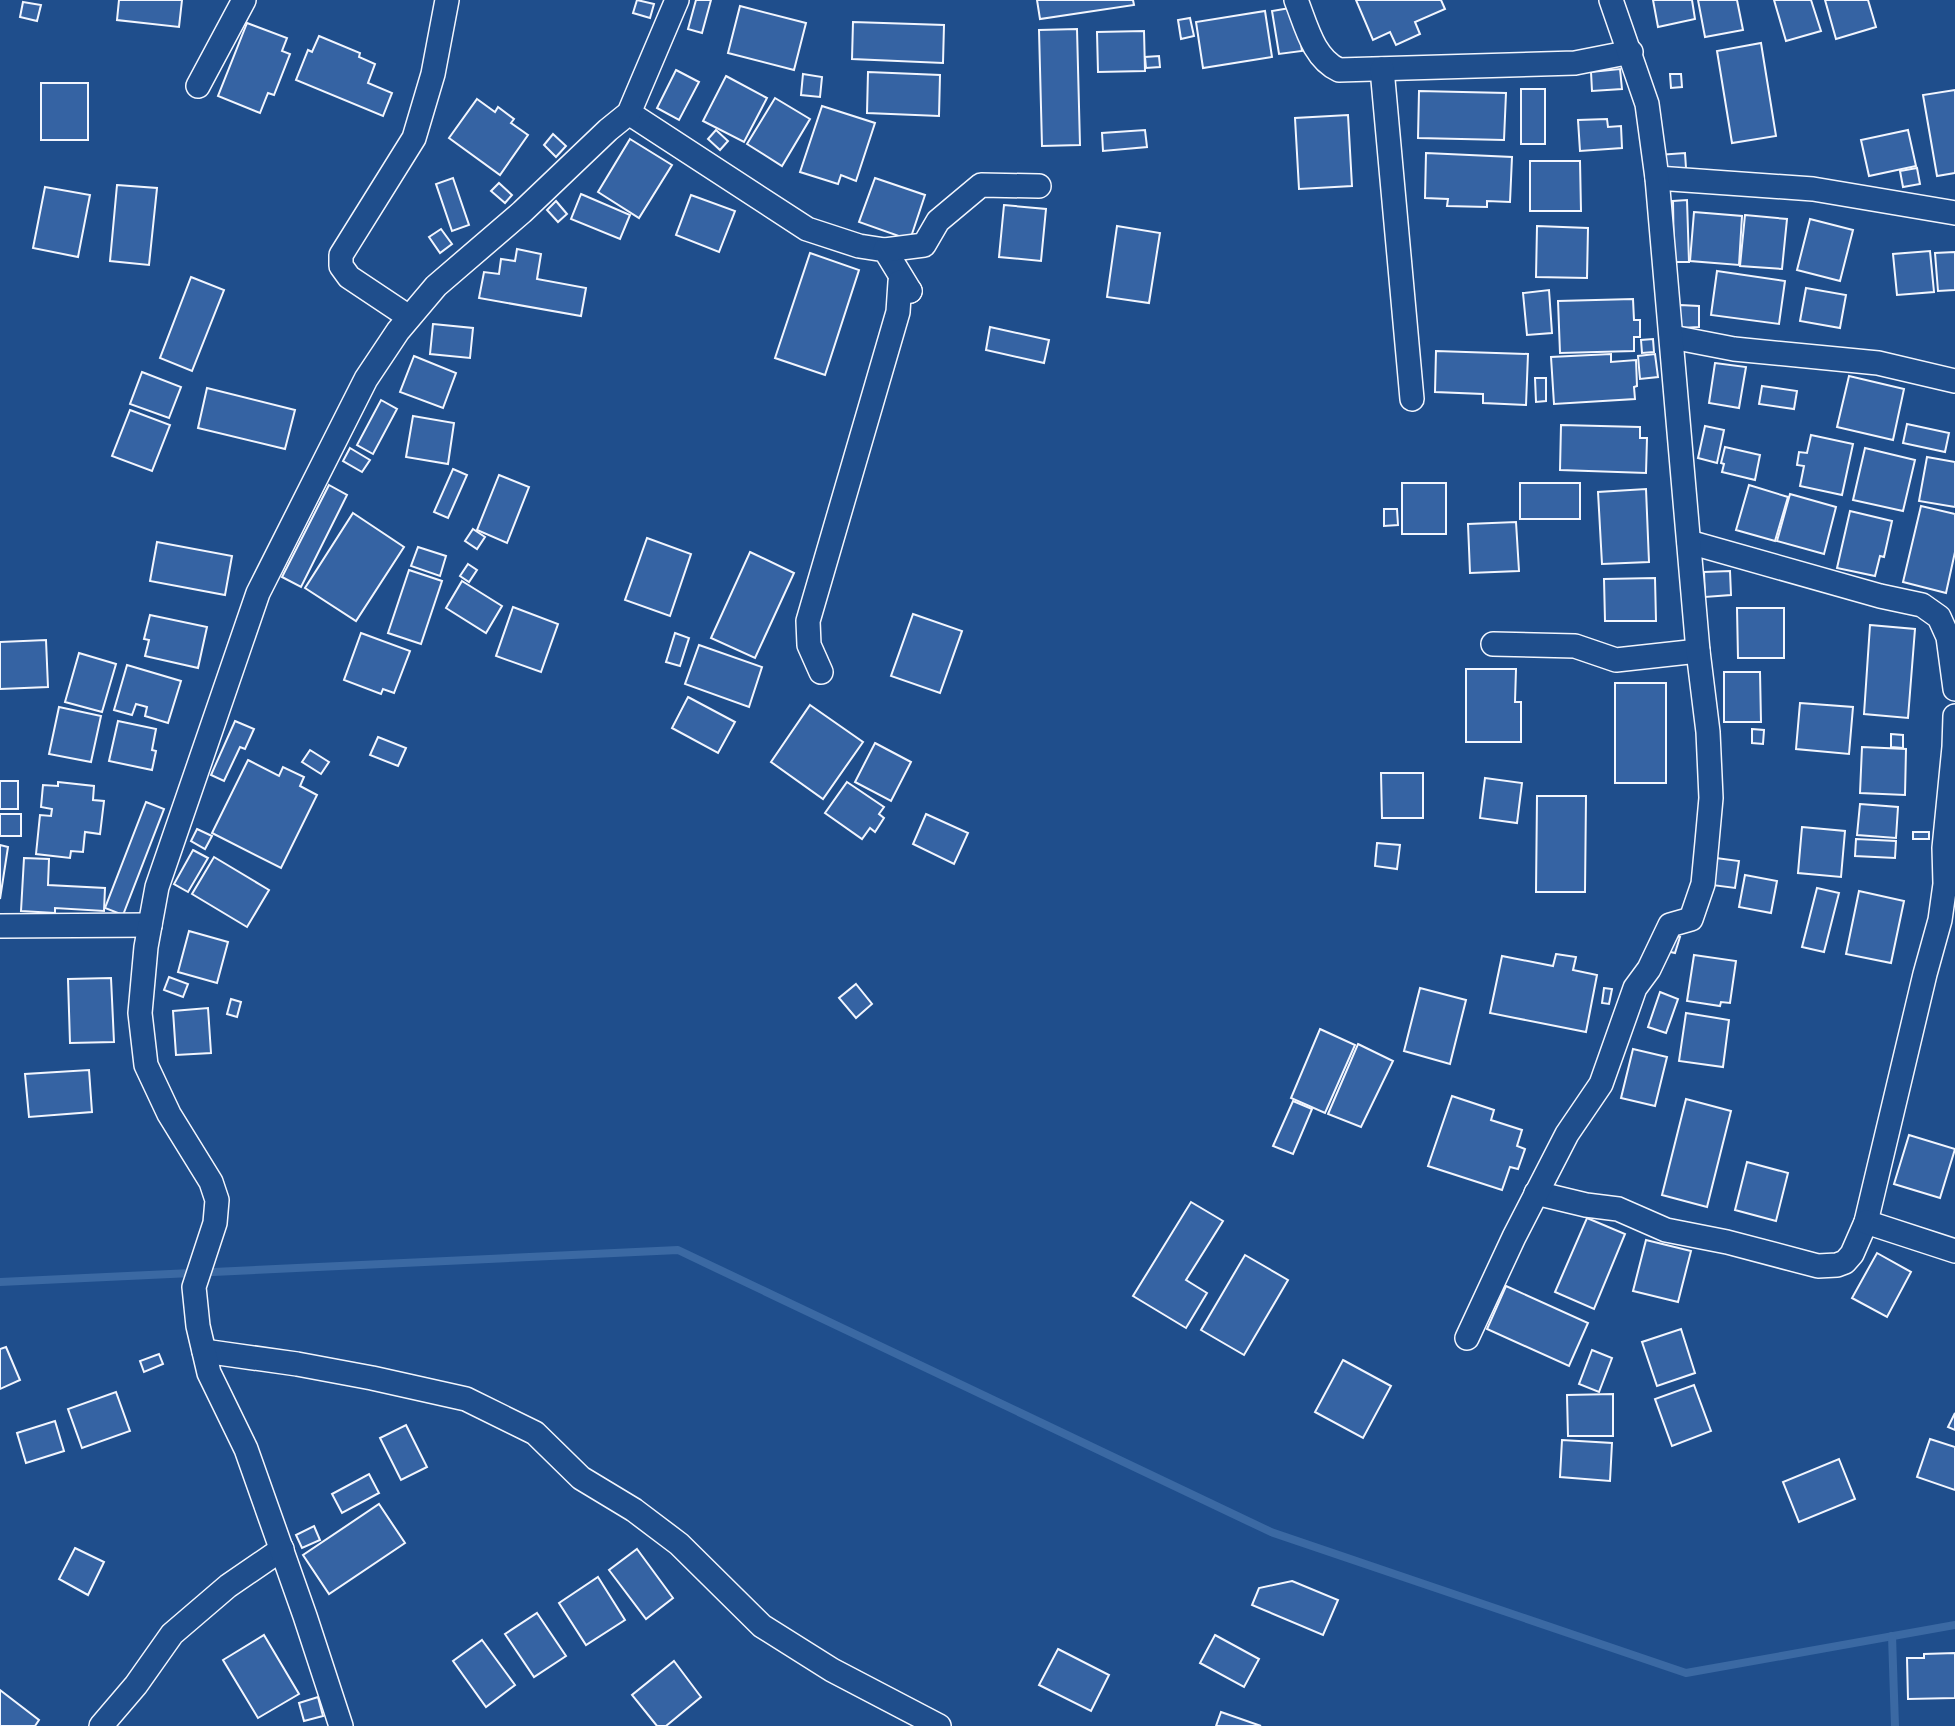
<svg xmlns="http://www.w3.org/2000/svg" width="1955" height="1726" font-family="'DejaVu Sans',sans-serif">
<rect width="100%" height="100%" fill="#1f4e8c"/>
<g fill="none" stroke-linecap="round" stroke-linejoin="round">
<!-- stream -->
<g stroke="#3b69a3" stroke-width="8">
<polyline points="0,1282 678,1250 1271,1532 1686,1673 1955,1625"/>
<polyline points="1892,1636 1895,1726"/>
</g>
</g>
<!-- building -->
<g fill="#3563a3" stroke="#f2f6ff" stroke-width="2">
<polygon points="119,0 182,0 179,27 117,20"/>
<polygon points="637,0 654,4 650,18 633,13"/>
<polygon points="696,0 711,0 702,33 688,29"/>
<polygon points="1037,0 1133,0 1134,5 1040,19"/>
<polygon points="1356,0 1441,0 1445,9 1415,22 1420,34 1396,45 1390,32 1373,40"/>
<polygon points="1653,0 1692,0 1695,19 1658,27"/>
<polygon points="1698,0 1737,0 1743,30 1705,37"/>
<polygon points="1774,0 1811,0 1821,31 1786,41"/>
<polygon points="1825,0 1868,0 1876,27 1836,39"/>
<polygon points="23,2 41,5 37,21 20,17"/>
<polygon points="740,6 806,23 794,70 728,53"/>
<polygon points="1296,7 1302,51 1279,54 1272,11"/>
<polygon points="1265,11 1272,57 1203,68 1196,22"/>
<polygon points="1190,18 1194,36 1181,39 1178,20"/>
<polygon points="853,22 944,25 943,63 852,59"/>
<polygon points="247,23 287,38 282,51 290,54 274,95 268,93 260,113 218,96"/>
<polygon points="1077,29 1080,145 1042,146 1039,30"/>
<polygon points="1144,31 1145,71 1098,72 1097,32"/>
<polygon points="319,36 360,53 359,57 375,64 368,83 392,93 383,116 296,80 308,50 312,52"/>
<polygon points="1761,43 1776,136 1732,143 1717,51"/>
<polygon points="1159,56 1160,67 1146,68 1145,57"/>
<polygon points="1620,69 1622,89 1592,91 1591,72"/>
<polygon points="676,70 699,82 679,120 657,108"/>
<polygon points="868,72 940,75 939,116 867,113"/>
<polygon points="803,74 822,77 820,97 801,95"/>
<polygon points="1670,74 1681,74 1682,87 1671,88"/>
<polygon points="726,76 767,98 744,142 703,121"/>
<rect x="41" y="83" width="47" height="57"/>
<rect x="1521" y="89" width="24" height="55"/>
<polygon points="1955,90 1955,173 1937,176 1923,95"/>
<polygon points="1419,91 1506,93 1504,140 1418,138"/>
<polygon points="775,98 810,119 782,166 747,144"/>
<polygon points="477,99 495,112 498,107 514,119 511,123 528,135 500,175 449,138"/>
<polygon points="822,106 875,123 856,181 841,175 838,184 800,172"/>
<polygon points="1348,115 1352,186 1299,189 1295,118"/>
<polygon points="1607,119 1608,127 1621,126 1622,148 1580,151 1578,120"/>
<polygon points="716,130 728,141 720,150 708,139"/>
<polygon points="1145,130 1147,147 1103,151 1102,133"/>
<polygon points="1908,130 1916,166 1869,176 1861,140"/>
<polygon points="553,134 566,146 556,157 544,145"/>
<polygon points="630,139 672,165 639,218 598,192"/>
<polygon points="1426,153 1512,157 1510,202 1487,201 1487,207 1447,206 1448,199 1425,198"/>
<polygon points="1685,153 1686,168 1659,170 1658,155"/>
<polygon points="1530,161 1580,161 1581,211 1530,211"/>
<polygon points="1917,168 1920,184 1903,187 1900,171"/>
<polygon points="453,178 469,225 452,231 436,184"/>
<polygon points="875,178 925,195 910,240 859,222"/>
<polygon points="499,183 512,195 505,203 491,191"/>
<polygon points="117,185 157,188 149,265 110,261"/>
<polygon points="45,187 90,195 78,257 33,248"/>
<polygon points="581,194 630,215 620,239 571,219"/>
<polygon points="691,195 735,211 719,252 676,235"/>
<polygon points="1687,200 1689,262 1674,262 1673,201"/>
<polygon points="556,201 567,214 558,222 547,210"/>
<polygon points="1004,205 1046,209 1041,261 999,257"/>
<polygon points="1694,212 1742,216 1739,265 1690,261"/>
<polygon points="1745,215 1787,219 1782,269 1740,266"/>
<polygon points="1810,219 1853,230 1840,281 1797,270"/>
<polygon points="1117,226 1160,233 1149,303 1107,297"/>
<polygon points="1537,226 1588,228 1587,278 1536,277"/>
<polygon points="441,229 452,244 440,253 429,237"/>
<polygon points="517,249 541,254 537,279 586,288 581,316 479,298 484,272 499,274 501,259 515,261"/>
<polygon points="1930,251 1934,292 1897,295 1893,254"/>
<polygon points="1955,252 1955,290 1938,291 1935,253"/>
<polygon points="810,253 859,270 825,375 775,358"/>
<polygon points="1717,271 1785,281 1779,324 1711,315"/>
<polygon points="191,277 224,290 192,371 160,358"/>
<polygon points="1806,288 1846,295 1840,328 1800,321"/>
<polygon points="1549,290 1552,333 1527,335 1523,293"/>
<polygon points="1633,299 1634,320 1640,320 1640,337 1634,337 1634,351 1560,353 1558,301"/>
<polygon points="1680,305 1699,306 1699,327 1680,328"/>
<polygon points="433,324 473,328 470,358 430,354"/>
<polygon points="990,327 1049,340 1044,363 986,350"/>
<polygon points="1653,339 1654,352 1642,353 1641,340"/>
<polygon points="1436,351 1528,354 1526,405 1483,403 1483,394 1435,392"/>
<polygon points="1611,354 1611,362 1636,360 1637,386 1634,387 1635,399 1554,404 1551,357"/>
<polygon points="1655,354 1658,377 1640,379 1638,356"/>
<polygon points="414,356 456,373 443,408 400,392"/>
<polygon points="1715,363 1746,367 1739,408 1709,403"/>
<polygon points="142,372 181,387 169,418 130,404"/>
<polygon points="1849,376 1904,389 1893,440 1837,427"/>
<polygon points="1535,378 1546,378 1546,401 1536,402"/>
<polygon points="1762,386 1797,391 1794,409 1759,404"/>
<polygon points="207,388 295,410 285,449 198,428"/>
<polygon points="381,400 397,409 373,454 357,445"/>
<polygon points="130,410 170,425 152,471 112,456"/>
<polygon points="413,416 454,423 448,464 406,457"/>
<polygon points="1907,424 1949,433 1945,452 1903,443"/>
<polygon points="1561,425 1640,427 1640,438 1647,438 1646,473 1560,470"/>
<polygon points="1705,426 1724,430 1717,463 1698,458"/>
<polygon points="1811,435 1853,444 1842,495 1800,486 1804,466 1797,465 1799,452 1807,453"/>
<polygon points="1725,447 1760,455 1755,480 1722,472 1724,464 1721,463"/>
<polygon points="350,448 370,460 362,472 343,461"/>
<polygon points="1865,448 1915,460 1903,511 1853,500"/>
<polygon points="1927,457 1955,462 1955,507 1919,501"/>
<polygon points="453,469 467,475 448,518 434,512"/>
<polygon points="499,475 529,487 507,543 477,530"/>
<rect x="1402" y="483" width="44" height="51"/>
<rect x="1520" y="483" width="60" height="36"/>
<polygon points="329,485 347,495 301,587 282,577"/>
<polygon points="1749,485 1788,497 1775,541 1736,530"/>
<polygon points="1646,489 1649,562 1602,564 1598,492"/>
<polygon points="1790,494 1836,507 1824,554 1777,541"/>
<polygon points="1921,506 1955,514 1955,552 1946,593 1903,582"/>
<polygon points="1384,509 1397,509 1398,525 1384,526"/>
<polygon points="1850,511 1892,521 1884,557 1880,556 1875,576 1837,568"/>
<polygon points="353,513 404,547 356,621 305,588"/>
<polygon points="1516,522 1519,571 1470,573 1468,524"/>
<polygon points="473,529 485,537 477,549 465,541"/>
<polygon points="647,538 691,554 670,616 625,600"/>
<polygon points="157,542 232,556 225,595 150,581"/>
<polygon points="418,547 446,556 440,576 411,566"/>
<polygon points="750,552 794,573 755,658 711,638"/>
<polygon points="468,564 477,570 469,582 460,576"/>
<polygon points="409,570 442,581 421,644 388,633"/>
<polygon points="1730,571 1731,595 1705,597 1704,572"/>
<polygon points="1655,578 1656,621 1605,621 1604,579"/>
<polygon points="462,581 502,606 486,633 446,608"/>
<polygon points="513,607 558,624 541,672 496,656"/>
<polygon points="1737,608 1784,608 1784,658 1738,658"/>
<polygon points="913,614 962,631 940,693 891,676"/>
<polygon points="150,615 207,627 198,668 145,656 149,640 144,639"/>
<polygon points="1870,625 1915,629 1908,718 1864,714"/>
<polygon points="361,633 410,651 394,693 383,689 381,694 344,680"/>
<polygon points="675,633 689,638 680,666 666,662"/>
<polygon points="46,640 48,687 0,689 0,642"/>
<polygon points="699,645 762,667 749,707 685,684"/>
<polygon points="79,653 116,664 102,712 65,702"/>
<polygon points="127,665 181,681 168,723 145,716 147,707 136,704 132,715 114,710"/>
<polygon points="1466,669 1516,669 1515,702 1521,702 1521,742 1466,742"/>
<polygon points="1724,672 1760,672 1761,722 1724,722"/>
<rect x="1615" y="683" width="51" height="100"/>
<polygon points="688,697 735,722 718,753 672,728"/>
<polygon points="1800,703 1853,707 1849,754 1796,749"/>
<polygon points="810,705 863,742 823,799 771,762"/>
<polygon points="59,707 101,716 91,762 49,754"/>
<polygon points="118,721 156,729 152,750 156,751 152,770 109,761"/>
<polygon points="235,721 254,729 245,749 240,747 224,781 211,775"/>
<polygon points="1752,729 1764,730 1763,744 1752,743"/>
<polygon points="1891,734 1903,735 1903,748 1891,747"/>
<polygon points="378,737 406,748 398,766 370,755"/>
<polygon points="875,743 911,762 891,801 855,782"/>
<polygon points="1862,747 1906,749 1905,795 1860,793"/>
<polygon points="310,750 329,762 321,774 302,762"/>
<polygon points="248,760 279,776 283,767 304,777 300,786 317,795 281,868 212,833"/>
<polygon points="1381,773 1423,773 1423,818 1382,818"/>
<polygon points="1485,778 1522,783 1517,823 1480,818"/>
<rect x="0" y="781" width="18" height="28"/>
<polygon points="58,782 94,786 93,800 104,801 100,834 85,832 83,852 71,851 70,858 36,854 40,815 51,816 52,809 41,807 43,785 58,786"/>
<polygon points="847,782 884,807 879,814 884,818 875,832 870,828 862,839 825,813"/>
<polygon points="1537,796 1586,796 1585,892 1536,892"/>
<polygon points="146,802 164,809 123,915 105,908"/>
<polygon points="1860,804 1898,807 1896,838 1857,835"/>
<rect x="0" y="814" width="21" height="22"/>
<polygon points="926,814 968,833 954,864 913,844"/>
<polygon points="1802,827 1845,831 1841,877 1798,873"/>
<polygon points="197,829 212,836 205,849 191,841"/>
<rect x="1913" y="832" width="16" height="7"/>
<polygon points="1856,839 1896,841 1895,858 1855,856"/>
<polygon points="1377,843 1400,845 1397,869 1375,866"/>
<polygon points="0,845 8,847 0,899"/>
<polygon points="193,850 208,858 188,892 174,884"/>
<polygon points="214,857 269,890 247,927 192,894"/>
<polygon points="24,858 49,859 48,885 105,888 104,911 55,908 55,913 21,911"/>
<polygon points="1716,858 1739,861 1735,888 1712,885"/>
<polygon points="1745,875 1777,881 1771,913 1739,907"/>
<polygon points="1817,888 1839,893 1824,952 1802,947"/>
<polygon points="1859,891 1904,901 1891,963 1846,954"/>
<polygon points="189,931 228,942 217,983 178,972"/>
<polygon points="1671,934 1680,937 1675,953 1666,951"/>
<polygon points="1556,954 1576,957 1573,970 1597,975 1586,1032 1490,1013 1502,956 1553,966"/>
<polygon points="1694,955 1736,961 1730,1003 1721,1002 1720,1006 1687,1001"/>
<polygon points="169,977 188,984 183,997 164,990"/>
<polygon points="111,978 114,1042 70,1043 68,979"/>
<polygon points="856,984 872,1004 856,1018 839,998"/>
<polygon points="1420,988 1466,1000 1450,1064 1404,1051"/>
<polygon points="1604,988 1612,989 1609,1004 1602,1003"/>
<polygon points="1660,992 1678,999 1666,1033 1648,1027"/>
<polygon points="231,999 241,1002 237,1017 227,1014"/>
<polygon points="208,1008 211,1053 176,1055 173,1011"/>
<polygon points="1686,1013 1729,1020 1723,1067 1679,1061"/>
<polygon points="1320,1029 1355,1045 1325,1113 1291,1098"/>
<polygon points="1358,1044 1393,1061 1361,1127 1328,1114"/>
<polygon points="1633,1049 1667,1057 1655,1106 1621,1098"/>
<polygon points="89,1070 92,1112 29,1117 25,1074"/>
<polygon points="1452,1096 1494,1110 1491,1120 1522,1130 1517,1146 1525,1149 1518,1169 1510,1167 1502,1190 1428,1166"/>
<polygon points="1686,1099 1731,1111 1707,1207 1662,1195"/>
<polygon points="1293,1101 1312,1109 1293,1154 1273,1146"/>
<polygon points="1909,1135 1955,1149 1940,1198 1894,1184"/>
<polygon points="1747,1162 1788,1173 1776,1221 1735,1210"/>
<polygon points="1191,1202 1223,1221 1186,1280 1207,1293 1186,1328 1133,1296"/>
<polygon points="1587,1218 1625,1234 1594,1309 1555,1292"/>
<polygon points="1646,1240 1691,1251 1678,1302 1633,1291"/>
<polygon points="1877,1253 1911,1272 1887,1317 1852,1298"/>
<polygon points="1245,1255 1288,1280 1244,1355 1201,1330"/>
<polygon points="1506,1286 1588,1323 1569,1366 1487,1329"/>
<polygon points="1681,1329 1695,1373 1657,1386 1642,1342"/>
<polygon points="6,1347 20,1380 0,1389 0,1349"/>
<polygon points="1592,1350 1612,1358 1599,1392 1579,1384"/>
<polygon points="159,1354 163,1364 144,1372 140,1361"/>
<polygon points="1343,1360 1391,1386 1363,1438 1315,1412"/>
<polygon points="1694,1385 1711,1431 1672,1446 1655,1399"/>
<polygon points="116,1392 130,1431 82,1448 68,1409"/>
<polygon points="1613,1394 1613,1436 1568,1436 1567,1395"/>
<polygon points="1955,1413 1955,1430 1948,1427"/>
<polygon points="55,1421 64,1451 26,1463 17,1433"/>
<polygon points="406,1425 427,1467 401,1480 380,1438"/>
<polygon points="1930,1439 1955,1447 1955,1490 1917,1477"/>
<polygon points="1562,1440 1612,1443 1610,1481 1560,1477"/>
<polygon points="1839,1459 1855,1499 1799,1522 1783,1482"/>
<polygon points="369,1474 379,1493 342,1513 332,1494"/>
<polygon points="379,1504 405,1543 329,1594 303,1555"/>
<polygon points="314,1526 320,1540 302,1548 296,1535"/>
<polygon points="75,1548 104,1562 88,1595 59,1579"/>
<polygon points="637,1549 673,1598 646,1619 609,1570"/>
<polygon points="598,1577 625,1620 586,1645 559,1603"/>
<polygon points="1292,1581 1338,1600 1323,1635 1252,1605 1259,1588"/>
<polygon points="537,1613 566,1656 534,1677 505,1634"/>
<polygon points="264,1635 299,1694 258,1718 223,1660"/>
<polygon points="1215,1635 1259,1659 1244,1687 1200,1663"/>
<polygon points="482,1640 515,1685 486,1707 453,1661"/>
<polygon points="1058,1649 1109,1675 1091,1711 1039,1685"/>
<polygon points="1955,1653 1955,1698 1908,1699 1907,1658 1924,1658 1924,1654"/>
<polygon points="674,1661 701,1697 666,1726 657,1726 632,1695"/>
<polygon points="0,1690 39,1720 35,1726 0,1726"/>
<polygon points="318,1697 323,1716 304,1721 299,1703"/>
<polygon points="1221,1712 1261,1726 1216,1726"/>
</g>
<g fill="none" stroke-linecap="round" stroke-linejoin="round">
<defs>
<g id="street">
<path d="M1296 0C1306 25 1313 58 1339 70L1575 63 1631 52"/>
<polyline points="1382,69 1412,399"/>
<polyline points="198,86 244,0"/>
<polyline points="629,113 807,229 859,246 885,250 910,291"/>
<polyline points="1657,178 1813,189 1955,213"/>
<polyline points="885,250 924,245 938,221 981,185 1039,186"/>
<polyline points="409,317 349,277 341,266 341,255 414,138 433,74 447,0"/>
<polyline points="1672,337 1734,349 1878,363 1955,381"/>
<polyline points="1689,542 1880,596 1922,605 1939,617 1948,637 1955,689"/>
<polyline points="1493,644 1575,646 1616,660 1698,651"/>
<polyline points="821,672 809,645 808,621 898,312 900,282 910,291"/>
<polyline points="0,926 150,925"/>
<polyline points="1536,1193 1586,1205 1618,1209 1666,1230 1727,1242 1818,1266 1837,1265 1845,1262 1852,1254 1866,1222 1925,974 1940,920 1945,884 1944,848 1954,747 1955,716"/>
<polyline points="1866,1222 1955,1251"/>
<polyline points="1467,1338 1514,1237 1567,1134 1601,1084 1635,988 1649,969 1670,925 1691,919 1703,884 1707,842 1711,798 1708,732 1698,651 1657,178 1647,104 1611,0"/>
<polyline points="204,1351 297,1364 372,1378 466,1399 535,1433 581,1478 634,1510 679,1544 762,1626 832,1670 939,1726"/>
<polyline points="101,1726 136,1685 172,1634 228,1586 282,1549"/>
<polyline points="341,1726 305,1616 246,1449 209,1373 198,1326 194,1287 215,1223 217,1200 211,1182 169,1114 146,1065 140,1013 146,947 157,887 258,593 366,379 398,331 436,286 522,212 608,130 629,113 677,0"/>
</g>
</defs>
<!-- street casing -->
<use href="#street" stroke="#f2f6ff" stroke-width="26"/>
<!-- street -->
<use href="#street" stroke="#1f4e8c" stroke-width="23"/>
</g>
</svg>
